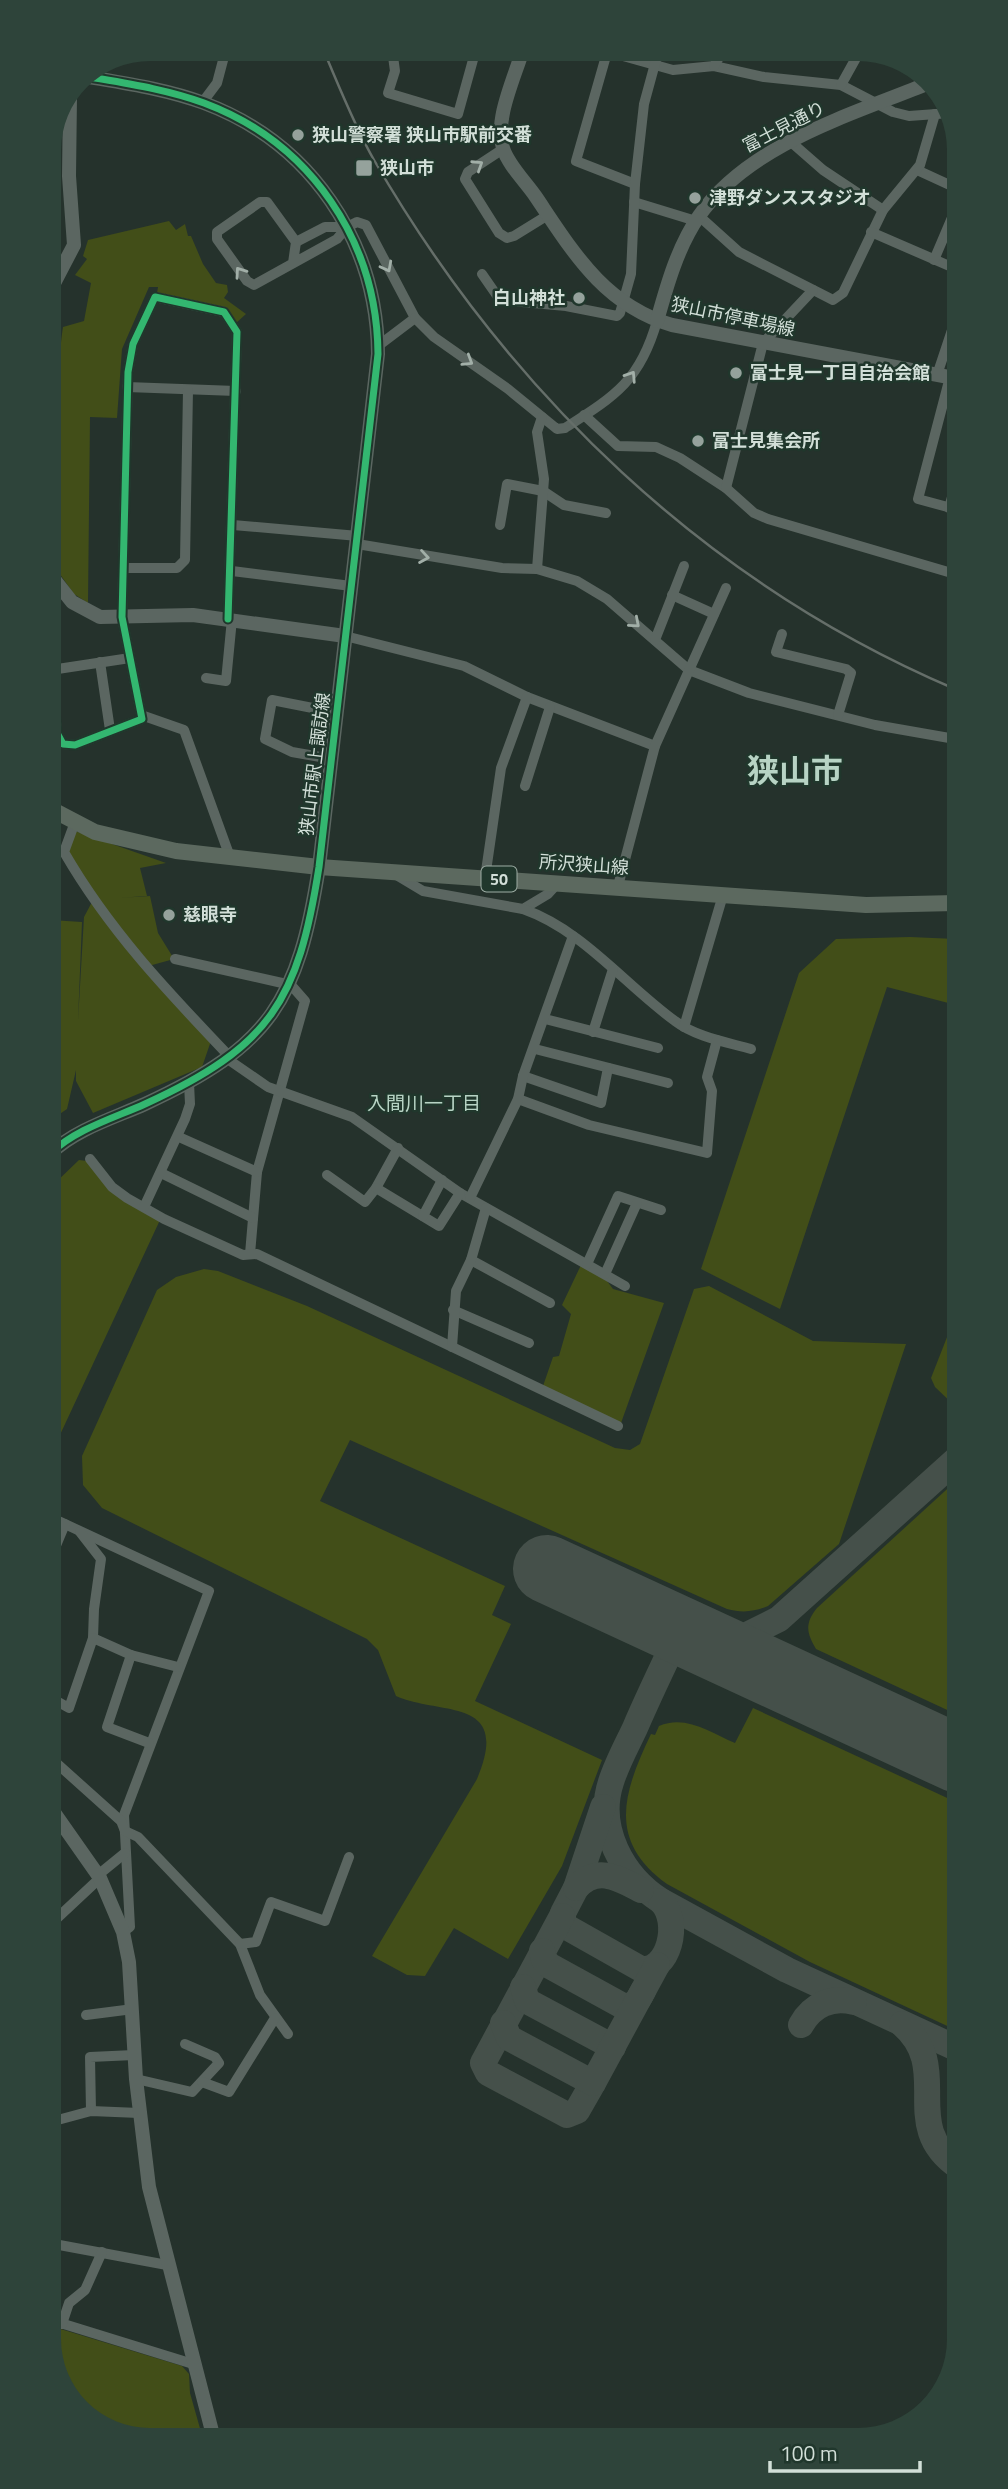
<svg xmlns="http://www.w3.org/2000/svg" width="1008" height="2489" font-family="'Titillium Web','Noto Sans JP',sans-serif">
<rect width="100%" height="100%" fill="#25322c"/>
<!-- green -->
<g fill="#424e18">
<path d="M169 221 176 230 185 224 188 236H191L203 264 216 283 227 285 228 292 224 298 246 314 236 323 225 308 157 293 158 287H149L122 349 117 418 90 417 88 603 74 594 50 560V403C58 388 60 345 63 327L84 321 91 283 75 275 87 259 83 256 88 240Z"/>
<polygon points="75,831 166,863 140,868 147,896 118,898 150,896 158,933 174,959 145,967 66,851"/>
<polygon points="92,902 211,1041 202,1067 93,1113 76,1081 76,1070 67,1109 51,1120 51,920 82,922 78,1021 84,917"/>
<polygon points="910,937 956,939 956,1005 887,987 780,1309 701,1269 799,973 836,939"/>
<polygon points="79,1160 87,1161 107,1187 160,1220 52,1452 52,1186"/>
<polygon points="581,1265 607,1281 613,1289 664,1303 621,1423 543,1386 553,1357 559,1356 571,1314 562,1305"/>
<path d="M204 1269 218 1271 307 1306 615 1448 630 1450 640 1444 694 1289 709 1286 813 1341 906 1344 839 1544 768 1606C754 1612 742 1613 727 1609L350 1440 320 1501 505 1586 492 1615 511 1624 475 1701 602 1760 562 1866 508 1959 454 1928 425 1976 407 1975 372 1956 477 1779C512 1696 441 1716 396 1696L378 1650 367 1639 102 1508 83 1485 82 1456 157 1290 176 1277Z"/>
<polygon points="951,1327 957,1330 957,1408 935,1387 931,1378"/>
<path d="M957 1480 958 1715 816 1649C807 1633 804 1624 817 1608Z"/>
<path d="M753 1708 958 1803V2031L810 1962 667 1884C606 1840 624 1791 651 1734L655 1735 659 1726C686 1714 711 1733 735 1743Z"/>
<polygon points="54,2327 182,2366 189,2374 190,2393 203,2439 143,2440 88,2419 54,2371"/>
</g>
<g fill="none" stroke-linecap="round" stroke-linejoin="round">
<!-- taxiway -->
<g stroke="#45504a" stroke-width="26">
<path d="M680 1630C665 1663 649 1695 635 1728 627 1745 617 1763 611 1782 596 1828 622 1876 661 1901L787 1970 958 2049"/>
<polyline points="709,1644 739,1639 779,1619 957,1459"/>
<path d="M603 1807 576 1888 563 1913V1925L641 1969C668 1973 682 1922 661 1901"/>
<path d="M576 1888C597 1865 618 1878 641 1890"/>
<polyline points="562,1916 483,2063 488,2073 567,2115 577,2111 593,2083"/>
<path d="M542 1951 544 1960 550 1966 621 2005C634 2008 638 2001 643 1991"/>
<polyline points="523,1987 527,2001 613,2047"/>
<polyline points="503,2023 509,2038 593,2083 657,1965"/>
<path d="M902 2024C955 2070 897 2125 959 2167"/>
<path d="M801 2025C812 2005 832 1996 854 2002"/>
</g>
<!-- runway -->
<polyline stroke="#45504a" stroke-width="68" points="547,1569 958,1759"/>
<!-- street -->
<g stroke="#5b6661" stroke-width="10">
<polyline points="392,49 395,71 388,93 458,114 476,49"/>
<polyline points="598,49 673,70 714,66 764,77 841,85 893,112 909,116 950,113"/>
<polyline points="608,49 576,161 635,184"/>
<polyline points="714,66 724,49"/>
<polyline points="841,85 861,49"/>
<polyline points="202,103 217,83 226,49"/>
<polyline points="791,142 823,170 883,210"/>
<polyline points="503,149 468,172 465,179 499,233 507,238 514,236 548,215"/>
<polyline points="917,170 954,187"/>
<polyline points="634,202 696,221"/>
<polyline points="699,216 739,252 833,300 843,293 883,210 920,165 935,114"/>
<polyline points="871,232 954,268"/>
<polyline points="296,242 325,227 347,227"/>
<polyline points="934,260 954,213"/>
<polyline points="293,263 296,242 267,202 260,202 217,232 217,239 247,281 254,285 337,239 347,227 357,222 366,225 415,318 378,346"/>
<polyline points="482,274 500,300 566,306 617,316 620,313 631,274 635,184 644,104 659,49"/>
<path d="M415 318 434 337 508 389 557 429 565 428C615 396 640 381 657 321"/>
<polyline points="937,375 954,324"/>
<polyline points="950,377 918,499 955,509"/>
<polyline points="127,387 236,391"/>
<polyline points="584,415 618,446 656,447 680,458 726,488 754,513 768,519 955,574"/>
<polyline points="726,488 763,343 813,290"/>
<polyline points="949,508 955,486"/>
<polyline points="233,525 358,536"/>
<polyline points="500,525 507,484 543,491 564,505 606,513"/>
<polyline points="357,544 502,568 537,569 577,581 607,599 689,670 749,693 875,725 955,739"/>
<polyline points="123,568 177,568 185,560 188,390"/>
<polyline points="537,569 544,479 537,432 542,417"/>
<polyline points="232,571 351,586"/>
<polyline points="672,595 714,614"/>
<polyline points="50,600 60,589"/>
<polyline points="782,634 776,652 846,669 851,673 838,715"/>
<polyline points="345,636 464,666 527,697 655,746"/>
<polyline points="655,640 684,566"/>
<polyline points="50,657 57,733 63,744 75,745 142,719 122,617 128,372 133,344 155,297 224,312 237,332 228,619"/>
<polyline points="100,662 110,730"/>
<polyline points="51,670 130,658"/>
<polyline points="206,678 226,681 232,619"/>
<polyline points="144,716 184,730 230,857"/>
<polyline points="332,759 292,752 265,739 272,700 338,713"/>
<polyline points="525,786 550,707"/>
<path d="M75 822 64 852C109 930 167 991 229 1056"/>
<polyline points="398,876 423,891 523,909 548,894 558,883"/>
<polyline points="485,878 501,768 527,697"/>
<polyline points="618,886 655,746 726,588"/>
<path d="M523 909C583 930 624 984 675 1021 696 1037 726 1042 751 1049"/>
<polyline points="175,959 291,985 305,1001 257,1172 250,1254"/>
<polyline points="545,1019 658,1048"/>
<polyline points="684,1027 723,895"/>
<polyline points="593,1032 613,969"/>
<polyline points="535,1049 668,1083"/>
<polyline points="226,1058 268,1087 352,1117 460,1193 625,1286"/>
<polyline points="523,1076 601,1103 608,1068"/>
<polyline points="518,1099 589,1125 707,1153 712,1091 707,1077 717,1040"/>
<polyline points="179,1137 257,1172"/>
<polyline points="90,1159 112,1187 127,1198 164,1219 243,1255 257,1254 618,1426"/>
<polyline points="161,1173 253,1218"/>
<polyline points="327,1175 365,1202 376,1188 398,1148"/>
<polyline points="376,1188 439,1226 460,1193"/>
<polyline points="470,1198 518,1099 523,1076 573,936"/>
<polyline points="144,1207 185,1119 190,1104 189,1083"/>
<polyline points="423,1216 442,1180"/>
<polyline points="471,1260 550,1303"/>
<polyline points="587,1264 618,1196 661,1210"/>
<polyline points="605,1274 637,1203"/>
<polyline points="453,1310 529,1343"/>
<polyline points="452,1347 456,1291 471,1260 486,1208"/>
<polyline points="52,1518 209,1591 124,1815 130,1927 123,1932"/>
<polyline points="80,1532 101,1559 94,1609 93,1638"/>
<polyline points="52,1555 65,1524"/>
<polyline points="131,1655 107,1727 149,1743"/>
<polyline points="53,1699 69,1708 93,1638 131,1655 178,1667"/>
<polyline points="53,1760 121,1821 125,1831 138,1837 240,1944 260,1995 288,2034"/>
<polyline points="98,1875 125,1853"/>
<polyline points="53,1922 100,1878"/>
<polyline points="240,1944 256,1942 271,1902 325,1921 349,1857"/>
<polyline points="86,2015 133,2009"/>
<polyline points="136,2079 192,2092 219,2063 215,2057 185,2044"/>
<polyline points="202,2082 229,2092 275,2018"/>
<polyline points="91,2111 90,2057 134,2055"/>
<polyline points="54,2121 91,2111 139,2113"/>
<polyline points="54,2244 167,2265"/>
<polyline points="54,2321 193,2364"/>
<polyline points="62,2324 69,2303 85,2290 102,2252"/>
</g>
<!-- secondary -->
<g stroke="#5b6661" stroke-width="14">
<path d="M523 49C515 77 494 119 503 148 508 165 526 182 536 197 573 252 604 305 672 325L954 378"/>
<polyline points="50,291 74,245 69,176 70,97"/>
<path d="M657 321C667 285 678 246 699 216 749 144 851 115 929 83"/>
<polyline points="50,574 72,602 100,617 193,615 345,636"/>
<path d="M51 1153C76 1129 114 1118 145 1104 271 1046 298 1001 319 867L378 354C377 241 311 143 204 103 166 89 124 83 84 76"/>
<polyline points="53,1811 100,1878 123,1932 129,1962 136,2079 149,2187 214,2439"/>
</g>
<!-- primary -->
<polyline stroke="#5c695f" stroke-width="16" points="51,809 95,832 176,851 319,867 866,905 956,903"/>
<!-- rail -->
<path stroke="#656e69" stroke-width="2.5" d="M323 49C339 86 354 125 374 160 509 393 706 583 955 689"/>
<defs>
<g id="cycleway">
<polyline points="50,657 57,733 63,744 75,745 142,719 122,617 128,372 133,344 155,297 224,312 237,332 228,619"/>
<path d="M51 1153C76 1129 114 1118 145 1104 271 1046 298 1001 319 867L378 354C377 241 311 143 204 103 166 89 124 83 84 76"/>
</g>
</defs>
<!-- cycleway casing -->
<use href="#cycleway" stroke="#20372c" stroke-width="11"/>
<!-- cycleway -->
<use href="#cycleway" stroke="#33b770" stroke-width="7"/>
</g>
<!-- one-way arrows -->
<defs><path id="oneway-chevron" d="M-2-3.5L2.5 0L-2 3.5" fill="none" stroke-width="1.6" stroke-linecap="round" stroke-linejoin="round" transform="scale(1.75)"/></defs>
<g stroke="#a2afa8">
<use href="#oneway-chevron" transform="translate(478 165) rotate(-33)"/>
<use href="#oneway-chevron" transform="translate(387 267) rotate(62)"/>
<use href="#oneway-chevron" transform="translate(240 272) rotate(-125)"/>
<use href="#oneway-chevron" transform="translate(468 361) rotate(32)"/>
<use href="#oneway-chevron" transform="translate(631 376) rotate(-57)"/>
<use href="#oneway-chevron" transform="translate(424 557) rotate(9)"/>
<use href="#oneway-chevron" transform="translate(635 623) rotate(41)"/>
</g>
<!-- markers -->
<g fill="#95a29c" stroke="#20372c" stroke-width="2.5">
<circle cx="298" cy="135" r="7"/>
<rect x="355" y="159" width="18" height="18" rx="3.5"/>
<circle cx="695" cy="198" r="7"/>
<circle cx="579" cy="298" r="7"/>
<circle cx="736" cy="373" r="7"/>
<circle cx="698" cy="441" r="7"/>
<circle cx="169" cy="915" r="7"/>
</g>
<g text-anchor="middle" stroke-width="5" stroke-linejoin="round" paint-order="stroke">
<!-- shield labels -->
<rect fill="#20372c" stroke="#9dada4" stroke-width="2" x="481.5" y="866.5" width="35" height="25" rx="5"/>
<g font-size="16" font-weight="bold" fill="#d2dfd8">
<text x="499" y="885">50</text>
</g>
<!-- street labels -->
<g font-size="18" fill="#d2dfd8" stroke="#20372c">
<text transform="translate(784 127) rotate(-27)" y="6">富士見通り</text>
<text transform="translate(733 317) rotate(12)" y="6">狭山市停車場線</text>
<text transform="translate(315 764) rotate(-83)" y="6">狭山市駅上諏訪線</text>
<text transform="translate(584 865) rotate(4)" y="6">所沢狭山線</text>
</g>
<!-- poi labels -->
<g font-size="18" font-weight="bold" fill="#d2dfd8" stroke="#20372c" text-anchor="start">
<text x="312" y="141">狭山警察署 狭山市駅前交番</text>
<text x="380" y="174">狭山市</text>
<text x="709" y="204">津野ダンススタジオ</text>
<text x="565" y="304" text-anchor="end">白山神社</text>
<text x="750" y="379">富士見一丁目自治会館</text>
<text x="712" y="447">富士見集会所</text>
<text x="183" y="921">慈眼寺</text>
</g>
<!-- neighbourhood labels -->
<g font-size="19" fill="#b7d3c4" stroke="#20372c">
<text x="424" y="1110">入間川一丁目</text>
</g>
<!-- town labels -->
<g font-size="32" font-weight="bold" fill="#b7d3c4" stroke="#20372c">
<text x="795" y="782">狭山市</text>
</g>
</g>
<!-- crop -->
<path d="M0 0H1008V2489H0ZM150 61H858A89 89 0 0 1 947 150V2339A89 89 0 0 1 858 2428H150A89 89 0 0 1 61 2339V150A89 89 0 0 1 150 61Z" fill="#2e443a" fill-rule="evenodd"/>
<!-- scale -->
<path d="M770 2461v10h150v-10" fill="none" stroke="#d2dfd8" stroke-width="3.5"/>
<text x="780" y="2461" font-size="21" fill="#d2dfd8" stroke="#20372c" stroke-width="5" paint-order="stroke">100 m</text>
</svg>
